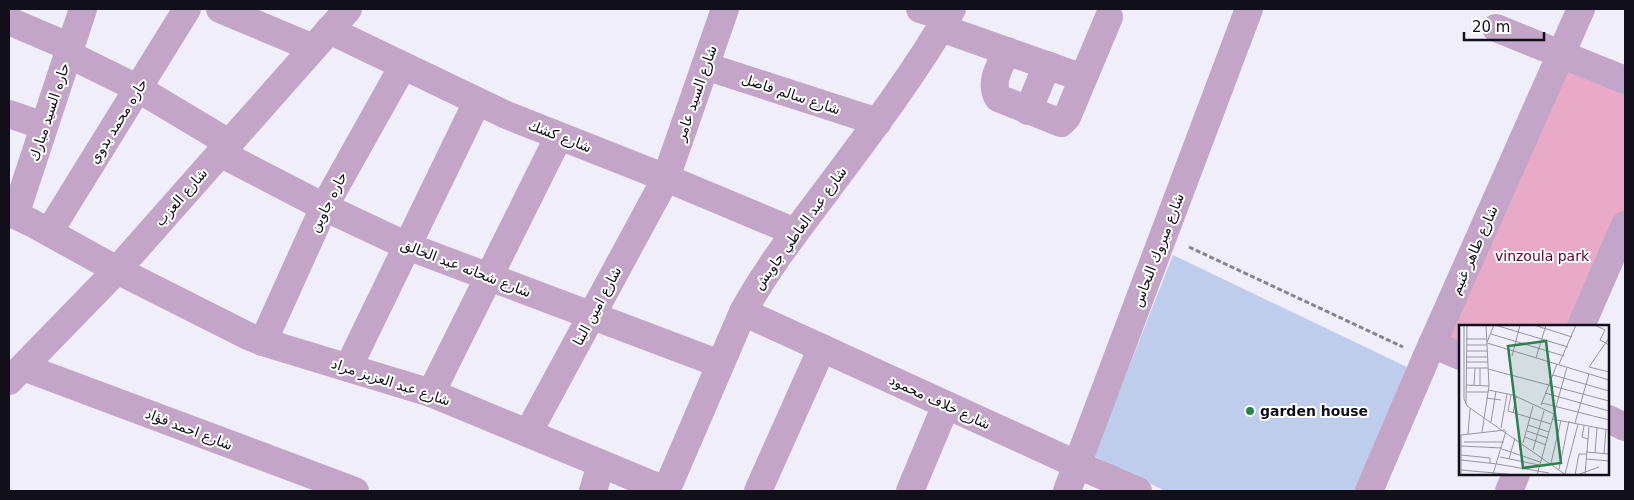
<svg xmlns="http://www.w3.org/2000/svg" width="1634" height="500" font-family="'DejaVu Sans','Noto Naskh Arabic',sans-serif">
<rect width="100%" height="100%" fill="#f1eefc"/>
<!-- green -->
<polygon fill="#e9aac7" points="1563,59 1625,84 1625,217 1578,326 1460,326 1460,347 1440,338"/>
<!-- building -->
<polygon fill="#bfcdec" points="1173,255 1407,367 1358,491 1165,491 1094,456"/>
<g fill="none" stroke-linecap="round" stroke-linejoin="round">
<!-- path -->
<polyline stroke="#868490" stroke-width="3" stroke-dasharray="5 2.5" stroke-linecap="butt" points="1189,247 1403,347"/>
<!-- minor -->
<g stroke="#c3a6c7" stroke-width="28">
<polyline points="220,9 313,48"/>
<polyline points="920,9 947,17"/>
<polyline points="9,21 70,47"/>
<polyline points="941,28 1083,78"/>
<polyline points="1496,28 1625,80"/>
<polyline points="329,30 504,114 666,178 795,232"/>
<path d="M1007 51C1000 66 989 82 998 98L1061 123 1067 117 1109 17"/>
<polyline points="68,54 137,88 229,143"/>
<polyline points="705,66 878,122"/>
<polyline points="1028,111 1047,65"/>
<polyline points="9,114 44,126"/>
<polyline points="220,153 324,207 407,246 720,364"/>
<polyline points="9,212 32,223 117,270 248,336 263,342 431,393 667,491"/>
<polyline points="15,215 83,9"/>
<polyline points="49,232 187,9"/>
<polyline points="743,312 1078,465 1138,491"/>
<polyline points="1581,326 1625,225"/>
<polyline points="263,342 324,207 403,66"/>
<polyline points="1432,344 1460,356"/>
<polyline points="23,367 355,491"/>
<polyline points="348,368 477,102"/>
<polyline points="9,381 117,270 348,9"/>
<polyline points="431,393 559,136"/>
<polyline points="1608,419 1625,427"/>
<polyline points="528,433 666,178 725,9"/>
<polyline points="593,491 601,464"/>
<path d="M666 491 743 312C767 268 797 230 827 190 871 131 915 73 952 9"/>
<polyline points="758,491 822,348"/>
<polyline points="910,491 946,405"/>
<polyline points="1067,491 1249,9"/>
<polyline points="1369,491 1426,358 1581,9"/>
<polyline points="1509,491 1516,474"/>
</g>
</g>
<!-- markers -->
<circle fill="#2f8051" stroke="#fefefe" stroke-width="2" cx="1250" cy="411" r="5"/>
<g text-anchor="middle" stroke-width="4" stroke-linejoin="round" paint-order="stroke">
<!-- street labels -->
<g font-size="14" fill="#110f1a" stroke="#fefefe">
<text transform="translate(696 93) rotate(-71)" y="5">شارع السيد عامر</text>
<text transform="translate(791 94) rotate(18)" y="5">شارع سالم فاضل</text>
<text transform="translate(49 112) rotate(-72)" y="5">حاره السيد مبارك</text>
<text transform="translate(118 121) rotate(-58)" y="5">حاره محمد بدوي</text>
<text transform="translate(560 136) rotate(21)" y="5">شارع كشك</text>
<text transform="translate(181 197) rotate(-49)" y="5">شارع العزب</text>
<text transform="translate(328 202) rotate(-63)" y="5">حاره جاوين</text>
<text transform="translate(800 228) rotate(-54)" y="5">شارع عبد العاطي جاويش</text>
<text transform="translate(1158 250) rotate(-69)" y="5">شارع مبروك النحاس</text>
<text transform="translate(1474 250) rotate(-66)" y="5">شارع طاهر غنيم</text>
<text transform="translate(466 268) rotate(21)" y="5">شارع شحاته عبد الخالق</text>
<text transform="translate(597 306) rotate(-62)" y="5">شارع امين البنا</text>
<text transform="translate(391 382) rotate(18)" y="5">شارع عبد العزيز مراد</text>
<text transform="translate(940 402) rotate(25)" y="5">شارع خلاف محمود</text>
<text transform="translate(189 429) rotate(21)" y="5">شارع احمد فؤاد</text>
</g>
<!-- park labels -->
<g font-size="14" fill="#540035" stroke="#fefefe">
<text x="1542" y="261">vinzoula park</text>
</g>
<!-- poi labels -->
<g font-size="14" font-weight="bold" fill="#110f1a" stroke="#fefefe" text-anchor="start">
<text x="1260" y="416">garden house</text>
</g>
</g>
<!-- overview -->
<g transform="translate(1459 325)">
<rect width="150" height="150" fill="#f1eefc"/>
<path fill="none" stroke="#9795a2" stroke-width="1" d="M5 0V74L8 81 107 150M36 0 109 22M75 0 113 12M136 0 146 5 141 15 150 20M32 9 105 31M150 13 130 42 150 47M7 14H27M28 17 35 0M28 18 150 55M8 20H28M8 26H28M53 31 61 0M8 32H28M77 33 87 0M8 37H29M100 39 117 0M8 43H29M21 43V60M29 44 150 76M94 50 150 66M7 60 30 61M15 60 16 43M29 65 54 70 95 89M8 67H29M86 68 150 86M52 70 49 86 92 99M27 73 42 75M83 78 150 95M7 79 8 0M82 80 98 39M54 88 57 72M93 94 150 105M32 97 37 66M116 98 130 49M69 100 90 107M125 101 123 112 129 114M42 103 48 69M68 106 89 113M23 107 30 61 27 0M9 109 11 84M66 112 87 120M5 117H45M64 118 74 81M2 121 43 123M43 124 81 137M74 125 85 86M127 127 150 129M136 128 138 103M145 129 147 104M2 130 31 133V138M41 132 80 140M50 134 56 113M127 134 150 136M2 135 38 139M92 138 102 95M38 139 90 148M100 144 110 96M2 145 58 150M34 149 47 106M106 149 119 99M2 150V110L46 105M78 150 108 42M116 150 120 129H127M118 150 140 142M126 150 130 102"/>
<path fill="#2f8051" fill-opacity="0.15" stroke="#2f8051" stroke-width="2.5" d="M87 16 102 138 64 143 49 21Z"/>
<rect width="150" height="150" fill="none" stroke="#110f1a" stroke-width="2.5"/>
</g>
<!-- border -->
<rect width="1634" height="500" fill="none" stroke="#110f1a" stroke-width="20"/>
<!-- scale -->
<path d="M1464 32v8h80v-8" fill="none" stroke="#110f1a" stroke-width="2.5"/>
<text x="1472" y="32" font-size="15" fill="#110f1a" stroke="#fefefe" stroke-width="4" paint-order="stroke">20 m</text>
</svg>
